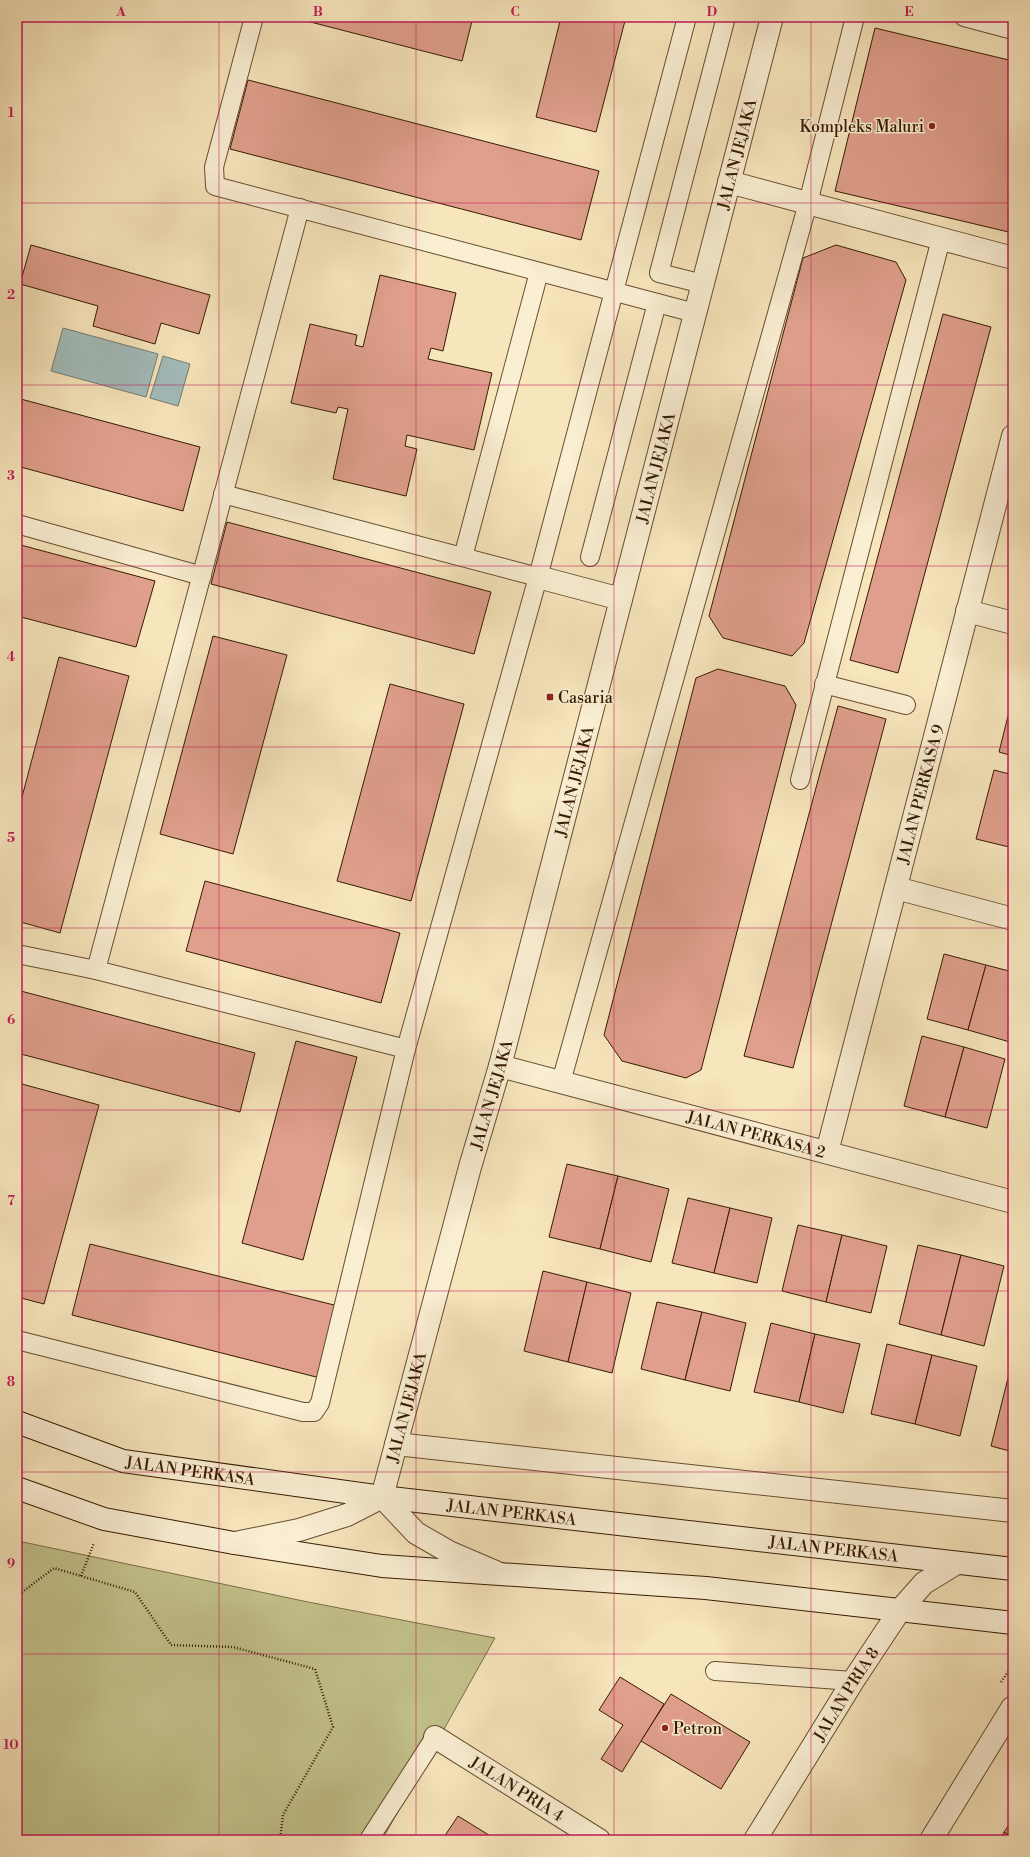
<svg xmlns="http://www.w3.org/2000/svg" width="1030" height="1857" font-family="'Libre Bodoni',serif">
<rect width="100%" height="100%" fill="#f7e5bc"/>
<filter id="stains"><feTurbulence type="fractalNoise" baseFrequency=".005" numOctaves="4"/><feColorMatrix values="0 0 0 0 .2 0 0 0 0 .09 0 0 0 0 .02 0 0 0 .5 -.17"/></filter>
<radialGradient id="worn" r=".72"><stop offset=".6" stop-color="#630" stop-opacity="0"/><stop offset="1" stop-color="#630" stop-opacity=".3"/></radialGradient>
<!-- green -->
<polygon fill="#c3c28c" stroke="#7c6e46" points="18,1541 308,1602 495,1638 382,1840 17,1840"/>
<!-- water -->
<g fill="#a2bcbb" stroke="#777c70">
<polygon points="63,328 158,354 146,397 51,371"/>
<polygon points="163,356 190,364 178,406 150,398"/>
</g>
<!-- building -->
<g fill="#df9f8c" stroke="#361b00">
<polygon points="291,17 473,17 462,61"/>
<polygon points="561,17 626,17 596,132 536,117"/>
<polygon points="875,28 1013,61 1013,233 835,191"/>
<polygon points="248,80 599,171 581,240 230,149"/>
<polygon points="31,245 210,295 199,334 161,323 155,344 93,326 98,306 20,284"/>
<polygon points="836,245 896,262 906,280 804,643 792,656 723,638 709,616 803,258"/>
<polygon points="380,275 456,293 443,351 431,348 428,359 492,373 474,450 407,435 405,446 417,449 406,496 333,479 348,409 338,407 336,413 291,403 310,324 357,335 355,345 363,347"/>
<polygon points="943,314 991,327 898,673 850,660"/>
<polygon points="17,398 200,447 183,511 17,466"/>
<polygon points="227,522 491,592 474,654 211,584"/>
<polygon points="17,544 155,581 136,647 17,616"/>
<polygon points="213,636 287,655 233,854 160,834"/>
<polygon points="59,657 129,676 60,933 17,921 17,816"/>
<polygon points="718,669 785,686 796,705 701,1070 686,1078 622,1061 604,1035 696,678"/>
<polygon points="390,684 464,704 411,901 337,881"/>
<polygon points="1013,696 1013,756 999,752"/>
<polygon points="838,706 886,719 793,1068 744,1056"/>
<polygon points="994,770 1013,775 1013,848 976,839"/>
<polygon points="205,881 400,933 381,1003 186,951"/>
<polygon points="944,954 986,965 968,1030 927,1019"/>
<polygon points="986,965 1013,972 1013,1030 1010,1042 968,1030"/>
<polygon points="17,990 255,1053 240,1112 17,1053"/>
<polygon points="922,1036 964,1047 945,1117 904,1106"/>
<polygon points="296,1041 357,1057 303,1260 242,1243"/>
<polygon points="964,1047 1005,1059 987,1128 945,1117"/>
<polygon points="22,1084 99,1105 44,1304 17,1297 17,1101"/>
<polygon points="567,1164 618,1176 600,1249 549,1237"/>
<polygon points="618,1176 669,1189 651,1262 600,1249"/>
<polygon points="688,1198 730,1208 714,1273 672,1263"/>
<polygon points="730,1208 772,1218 757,1283 714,1273"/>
<polygon points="798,1225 842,1235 826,1302 782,1291"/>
<polygon points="842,1235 887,1246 871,1313 826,1302"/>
<polygon points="90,1244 342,1307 324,1379 72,1315"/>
<polygon points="918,1245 961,1255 941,1335 899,1324"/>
<polygon points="961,1255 1004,1266 984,1346 941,1335"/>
<polygon points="543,1271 587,1282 568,1362 524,1351"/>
<polygon points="587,1282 631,1293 612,1373 568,1362"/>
<polygon points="657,1302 702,1312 685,1380 641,1369"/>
<polygon points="702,1312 746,1323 730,1391 685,1380"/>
<polygon points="771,1323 815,1334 799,1402 754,1392"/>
<polygon points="815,1334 860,1344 843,1413 799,1402"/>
<polygon points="887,1344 932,1355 915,1424 871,1414"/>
<polygon points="932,1355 977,1366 960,1436 915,1424"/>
<polygon points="1011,1366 1013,1367 1013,1452 991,1446"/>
<polygon points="620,1677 664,1704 622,1772 601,1759 623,1725 599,1710"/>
<polygon points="671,1694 750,1742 721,1789 641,1741"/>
<polygon points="458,1816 497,1840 442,1840"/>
<polygon points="1013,1819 1013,1838 1004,1832"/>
<polygon points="1004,1832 1013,1838 1013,1840 1000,1840"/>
</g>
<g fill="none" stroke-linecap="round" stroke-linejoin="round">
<defs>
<g id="service">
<polyline points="254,17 214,167 215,186 695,313"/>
<polyline points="964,17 1013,30"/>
<polyline points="703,284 659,273 726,17"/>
<polyline points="223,494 538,577"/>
<polyline points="17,524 202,576"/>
<polyline points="463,557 539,272"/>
<polyline points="590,557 657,303"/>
<polyline points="824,684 906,705"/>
<polyline points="800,780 941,239"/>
<polyline points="17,954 96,970 406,1049"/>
<polyline points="96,970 300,208"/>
<polyline points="561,1082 808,203 855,17"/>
<polyline points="17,1340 303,1412 314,1412 320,1403 406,1049 538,577 687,17"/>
<polyline points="715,1671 853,1681"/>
<polyline points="370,1838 435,1737"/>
</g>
<g id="minor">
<polyline points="729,182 1013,258"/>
<polyline points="538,577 621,599"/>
<polyline points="967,611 1013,623"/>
<polyline points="896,888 1013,919"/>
<path id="s1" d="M500 1066 1013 1202"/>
<path id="s2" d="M827 1152 1013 436"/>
<polyline points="396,1444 1013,1511"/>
<path id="s3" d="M435 1737 599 1840"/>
<path id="s4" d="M755 1840 853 1681 900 1610 924 1583 955 1564"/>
<polyline points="931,1840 1012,1708"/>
</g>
<g id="tertiary">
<polyline points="382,1497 416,1533 449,1552 498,1573"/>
<path id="s5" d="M235 1543 299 1530 347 1515 382 1497 470 1167 500 1066 772 17"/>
</g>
<g id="secondary">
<path id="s6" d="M17 1422 123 1461 382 1497 1013 1569"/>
<polyline points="17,1488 104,1519 234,1543 382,1566 706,1588 1013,1623"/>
</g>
</defs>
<!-- service casing -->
<use href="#service" stroke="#664e2f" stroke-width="20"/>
<!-- minor casing -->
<use href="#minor" stroke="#664e2f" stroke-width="24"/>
<!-- tertiary casing -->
<use href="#tertiary" stroke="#664e2f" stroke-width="24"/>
<!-- secondary casing -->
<use href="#secondary" stroke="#361b00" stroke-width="24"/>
<!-- path -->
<g stroke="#361b00" stroke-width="2.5" stroke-dasharray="1 2" stroke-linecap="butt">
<polyline points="81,1576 94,1543"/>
<polyline points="17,1596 54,1568 135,1592 171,1645 233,1647 315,1669 333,1727 283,1815 280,1840"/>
<polyline points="1001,1682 1013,1665"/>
</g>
<!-- service -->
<use href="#service" stroke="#faeed3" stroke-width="18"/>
<!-- minor -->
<use href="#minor" stroke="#faeed3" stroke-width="22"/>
<!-- tertiary -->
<use href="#tertiary" stroke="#faeed3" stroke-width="22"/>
<!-- secondary -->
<use href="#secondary" stroke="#faeed3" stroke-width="22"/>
</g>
<!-- grid -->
<path fill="none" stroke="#c2185b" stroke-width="1" stroke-opacity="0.55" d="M219 17V1840M416 17V1840M614 17V1840M811 17V1840M17 203H1013M17 385H1013M17 566H1013M17 747H1013M17 928H1013M17 1110H1013M17 1291H1013M17 1472H1013M17 1654H1013"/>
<!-- markers -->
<g fill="#8f2418" stroke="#faeed3" stroke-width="1.5">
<circle cx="932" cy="126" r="4"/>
<rect x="546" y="693" width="8" height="8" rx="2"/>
<circle cx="665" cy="1728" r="4"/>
</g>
<g text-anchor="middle" stroke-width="3" stroke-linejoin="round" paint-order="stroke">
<!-- poi labels -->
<g font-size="16" fill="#361b00" stroke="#faeed3" text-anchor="start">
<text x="924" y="132" text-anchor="end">Kompleks Maluri</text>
<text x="558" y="703">Casaria</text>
<text x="673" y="1734">Petron</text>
</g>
<!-- street labels -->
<g font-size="16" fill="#361b00" stroke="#faeed3">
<text dy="6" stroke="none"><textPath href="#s5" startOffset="1544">JALAN JEJAKA</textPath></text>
<text dy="6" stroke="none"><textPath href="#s5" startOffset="1220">JALAN JEJAKA</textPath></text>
<text dy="6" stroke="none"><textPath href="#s5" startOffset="896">JALAN JEJAKA</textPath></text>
<text dy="6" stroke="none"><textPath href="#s2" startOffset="370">JALAN PERKASA 9</textPath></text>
<text dy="6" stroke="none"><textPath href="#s5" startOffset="572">JALAN JEJAKA</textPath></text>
<text dy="6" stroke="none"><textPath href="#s1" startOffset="265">JALAN PERKASA 2</textPath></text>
<text dy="6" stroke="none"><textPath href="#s5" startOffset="248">JALAN JEJAKA</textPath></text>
<text dy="6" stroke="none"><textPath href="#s6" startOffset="181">JALAN PERKASA</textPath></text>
<text dy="6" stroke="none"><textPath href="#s6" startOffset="505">JALAN PERKASA</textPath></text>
<text dy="6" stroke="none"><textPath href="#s6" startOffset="829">JALAN PERKASA</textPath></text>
<text dy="6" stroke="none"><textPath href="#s4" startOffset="172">JALAN PRIA 8</textPath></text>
<text dy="6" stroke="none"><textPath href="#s3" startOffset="97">JALAN PRIA 4</textPath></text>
</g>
</g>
<!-- margin -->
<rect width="1030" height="1857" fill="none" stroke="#f7e5bc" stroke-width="44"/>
<rect x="22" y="22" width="986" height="1813" fill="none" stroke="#c2185b" stroke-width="1.5"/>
<g font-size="13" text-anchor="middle" font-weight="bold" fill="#c2185b">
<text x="121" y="16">A</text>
<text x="318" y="16">B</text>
<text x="515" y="16">C</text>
<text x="712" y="16">D</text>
<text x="909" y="16">E</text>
<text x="11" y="117">1</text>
<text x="11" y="299">2</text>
<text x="11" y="480">3</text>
<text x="11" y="661">4</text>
<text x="11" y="842">5</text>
<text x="11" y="1024">6</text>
<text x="11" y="1205">7</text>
<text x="11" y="1386">8</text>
<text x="11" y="1568">9</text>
<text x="11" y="1749">10</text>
</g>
<rect width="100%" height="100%" filter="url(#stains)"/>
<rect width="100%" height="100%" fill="url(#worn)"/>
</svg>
